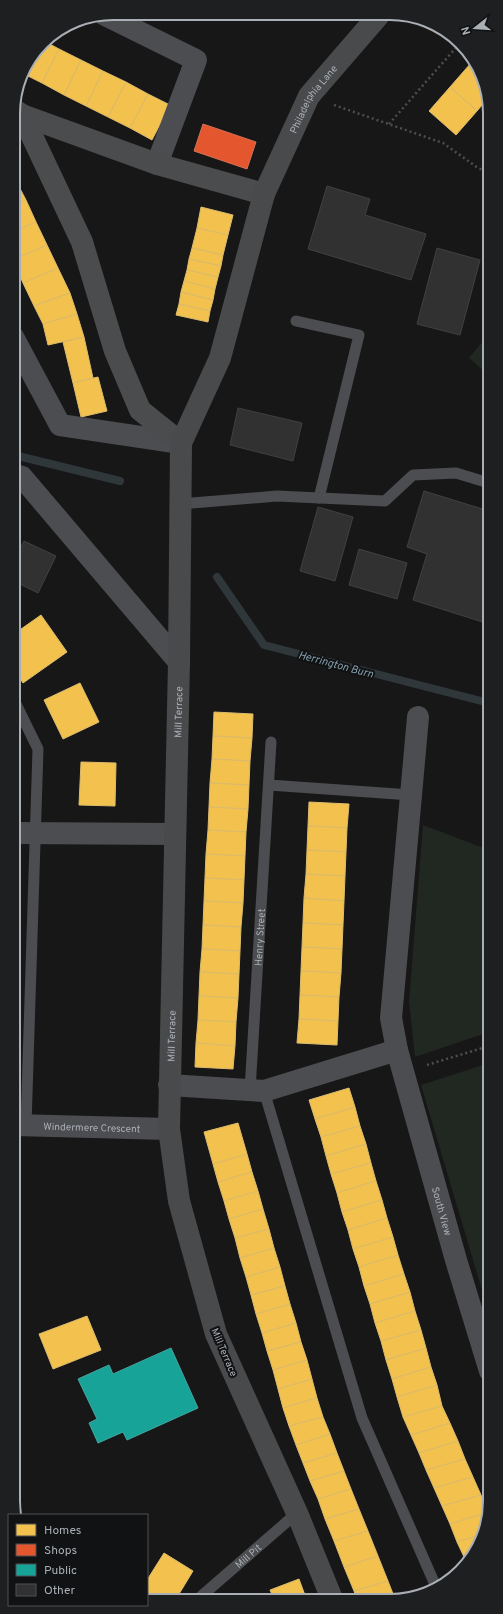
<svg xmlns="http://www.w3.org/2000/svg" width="503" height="1614" font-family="Overpass,sans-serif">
<rect width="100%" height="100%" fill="#171717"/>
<!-- green -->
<g fill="#212721">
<polygon points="488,335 488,375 469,358"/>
<polygon points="423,825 489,850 489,1032 415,1057 409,1002"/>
<polygon points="489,1063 490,1317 421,1085"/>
</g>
<!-- homes -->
<g fill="#f2c14e" stroke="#dcbc6d">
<polygon points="44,41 59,49 42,83 22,73"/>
<polygon points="59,49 81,60 64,95 42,83"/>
<polygon points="81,60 103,71 86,106 64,95"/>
<polygon points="471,63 488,93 488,98 477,111 450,87"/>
<polygon points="103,71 126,82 108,117 86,106"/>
<polygon points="126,82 148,94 130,128 108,117"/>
<polygon points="450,87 477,111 456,135 429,111"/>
<polygon points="148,94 170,105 152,140 130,128"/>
<polygon points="14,177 26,200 13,206 13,178"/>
<polygon points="26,200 36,222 13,232 13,206"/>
<polygon points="201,207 233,215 228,235 197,228"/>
<polygon points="36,222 47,245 13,260 13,232"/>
<polygon points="197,228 228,235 223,255 192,248"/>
<polygon points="47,245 58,268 23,283 13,260"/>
<polygon points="192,248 223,255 221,266 189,259"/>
<polygon points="189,259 221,266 218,277 187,270"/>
<polygon points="58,268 70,293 34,306 23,283"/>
<polygon points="187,270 218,277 215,289 184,281"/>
<polygon points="184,281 215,289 213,300 181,292"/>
<polygon points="181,292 213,300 210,311 179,304"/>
<polygon points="70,293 77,314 43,324 34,306"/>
<polygon points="179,304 210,311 208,322 176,315"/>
<polygon points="77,314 84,337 48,345 43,324"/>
<polygon points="84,337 93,378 73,383 63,342"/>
<polygon points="98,377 107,411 81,417 73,383"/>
<polygon points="41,615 67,652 23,683 14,670 14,634"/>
<polygon points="80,683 99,722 63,739 44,700"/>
<polygon points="214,712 253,714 252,738 213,736"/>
<polygon points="213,736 252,738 250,761 212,759"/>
<polygon points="212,759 250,761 249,785 210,783"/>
<polygon points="81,762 116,763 115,806 79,805"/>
<polygon points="210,783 249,785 248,809 209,807"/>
<polygon points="309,802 349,804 347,828 308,826"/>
<polygon points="209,807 248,809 246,832 208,830"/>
<polygon points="308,826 347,828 346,852 307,850"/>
<polygon points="208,830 246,832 245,856 206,854"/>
<polygon points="307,850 346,852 345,876 306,874"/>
<polygon points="206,854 245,856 244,880 205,878"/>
<polygon points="306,874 345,876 344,901 304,898"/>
<polygon points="205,878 244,880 243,903 204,901"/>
<polygon points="304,898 344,901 343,925 303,923"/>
<polygon points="204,901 243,903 241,927 203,925"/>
<polygon points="303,923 343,925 342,949 302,947"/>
<polygon points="203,925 241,927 240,951 202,949"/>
<polygon points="302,947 342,949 341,973 301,971"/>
<polygon points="202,949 240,951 239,974 200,972"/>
<polygon points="301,971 341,973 339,997 300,995"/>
<polygon points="200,972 239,974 238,998 199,996"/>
<polygon points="300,995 339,997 338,1021 299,1019"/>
<polygon points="199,996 238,998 236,1022 198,1020"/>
<polygon points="299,1019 338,1021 337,1045 297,1043"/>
<polygon points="198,1020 236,1022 235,1046 196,1043"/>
<polygon points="196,1043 235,1046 233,1069 195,1067"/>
<polygon points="349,1088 355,1107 315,1119 309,1100"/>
<polygon points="355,1107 360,1126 321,1137 315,1119"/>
<polygon points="238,1123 247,1154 213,1164 204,1132"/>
<polygon points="360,1126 366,1144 326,1156 321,1137"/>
<polygon points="366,1144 371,1163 331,1174 326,1156"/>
<polygon points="247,1154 252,1172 218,1182 213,1164"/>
<polygon points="371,1163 376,1181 337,1193 331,1174"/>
<polygon points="252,1172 258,1191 224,1201 218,1182"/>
<polygon points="376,1181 382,1200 342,1212 337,1193"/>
<polygon points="258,1191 263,1209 229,1219 224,1201"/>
<polygon points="382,1200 387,1218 348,1230 342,1212"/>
<polygon points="263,1209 269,1229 235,1238 229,1219"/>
<polygon points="387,1218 393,1237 353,1249 348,1230"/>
<polygon points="269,1229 274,1248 240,1258 235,1238"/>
<polygon points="393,1237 398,1255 359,1267 353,1249"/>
<polygon points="274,1248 280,1267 246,1277 240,1258"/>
<polygon points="398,1255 404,1274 364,1286 359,1267"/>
<polygon points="280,1267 285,1286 251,1295 246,1277"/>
<polygon points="404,1274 410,1292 370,1304 364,1286"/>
<polygon points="285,1286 290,1304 256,1314 251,1295"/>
<polygon points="410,1292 415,1311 375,1323 370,1304"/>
<polygon points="290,1304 296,1323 262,1333 256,1314"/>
<polygon points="415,1311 421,1330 381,1341 375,1323"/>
<polygon points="87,1316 101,1350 53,1369 39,1334"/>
<polygon points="296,1323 301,1342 267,1351 262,1333"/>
<polygon points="421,1330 426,1348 386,1360 381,1341"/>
<polygon points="301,1342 307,1360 273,1370 267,1351"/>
<polygon points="426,1348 431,1367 392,1379 386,1360"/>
<polygon points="307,1360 312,1379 278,1389 273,1370"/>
<polygon points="431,1367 437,1385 397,1397 392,1379"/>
<polygon points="312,1379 317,1398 283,1408 278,1389"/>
<polygon points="437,1385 442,1406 403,1417 397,1397"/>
<polygon points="317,1398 323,1417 289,1426 283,1408"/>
<polygon points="442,1406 450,1423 411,1435 403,1417"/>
<polygon points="323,1417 330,1434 296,1445 289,1426"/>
<polygon points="450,1423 458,1441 419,1453 411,1435"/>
<polygon points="330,1434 337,1453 303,1463 296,1445"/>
<polygon points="458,1441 465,1459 426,1470 419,1453"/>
<polygon points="337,1453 344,1471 310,1481 303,1463"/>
<polygon points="465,1459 473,1477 434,1488 426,1470"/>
<polygon points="344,1471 351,1489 318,1499 310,1481"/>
<polygon points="473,1477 481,1495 442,1506 434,1488"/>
<polygon points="351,1489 359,1509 325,1519 318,1499"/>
<polygon points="481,1495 488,1512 450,1524 442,1506"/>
<polygon points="359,1509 368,1531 334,1541 325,1519"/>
<polygon points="488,1512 484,1534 457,1542 450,1524"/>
<polygon points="368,1531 378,1556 344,1567 334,1541"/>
<polygon points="484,1534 483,1539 471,1557 465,1559 457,1542"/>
<polygon points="164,1553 193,1571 176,1599 147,1599 147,1580"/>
<polygon points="378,1556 388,1581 354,1591 344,1567"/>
<polygon points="471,1557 467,1564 465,1559"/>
<polygon points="299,1579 306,1598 274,1599 270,1590"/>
<polygon points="388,1581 395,1599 357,1599 354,1591"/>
</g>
<!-- shops -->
<polygon fill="#e4572e" stroke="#d37157" points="203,124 256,142 247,169 194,151"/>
<!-- public -->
<polygon fill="#17a398" stroke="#43a7a1" points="171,1348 198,1408 127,1440 123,1432 98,1443 89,1423 97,1419 78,1379 109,1365 113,1374"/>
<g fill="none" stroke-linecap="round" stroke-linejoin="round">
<!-- stream -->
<g stroke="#2f373b" stroke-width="8">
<polyline points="14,455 120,481"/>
<polyline points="217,577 264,645 489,703"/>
</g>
</g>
<!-- building -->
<g fill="#313132" stroke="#404143">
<polygon points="327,186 370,199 365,215 426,234 411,280 308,249"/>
<polygon points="437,248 480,260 460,335 417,324"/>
<polygon points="238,408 302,423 293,461 230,445"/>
<polygon points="424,491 489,511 489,624 413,600 427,554 407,547"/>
<polygon points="318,507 353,517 335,581 300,571"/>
<polygon points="14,527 19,529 14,542"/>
<polygon points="24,541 56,556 38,593 14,581 14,561"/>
<polygon points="359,549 407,563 397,599 349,585"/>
</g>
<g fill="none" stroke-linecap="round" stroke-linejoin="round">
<!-- path -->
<g stroke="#4d4e50" stroke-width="2.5" stroke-dasharray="2 3" stroke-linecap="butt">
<polyline points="334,105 443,143 478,168 488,172"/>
<polyline points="389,124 461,42"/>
<polyline points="427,1065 489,1046"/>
</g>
<!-- lane -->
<g stroke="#4c4d50" stroke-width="11">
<polyline points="296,321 359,335 319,498"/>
<polyline points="180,504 277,496 385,501 413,475 456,473 489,483"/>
<polyline points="14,700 38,749 26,1125"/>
<polyline points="269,785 411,795"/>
<path id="s1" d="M250 1090 271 742"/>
<polyline points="264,1091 362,1418 437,1589"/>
<path id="s2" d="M198 1599 297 1513"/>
</g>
<!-- street -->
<g stroke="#4c4d50" stroke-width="22">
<polyline points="105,15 196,60 157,164"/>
<polyline points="13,337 60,425 181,443"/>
<polyline points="14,475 22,477 179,662"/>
<path id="s3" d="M418 717 391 1018 397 1050 456 1260 490 1371"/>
<polyline points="14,833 175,834"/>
<polyline points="169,1085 264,1091 397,1050"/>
<path id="s4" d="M14 1125 169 1129"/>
</g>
<!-- secondary -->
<g stroke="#4b4c4d" stroke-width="22">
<polyline points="13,109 22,115 82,242 115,351 140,410 181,443"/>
<polyline points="22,115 157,164 264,194"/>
</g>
<!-- primary -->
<path stroke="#494a4c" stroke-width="22" id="s5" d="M332 1599 297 1513 216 1334 179 1201 169 1129 179 662 181 443 220 358 264 194 309 96 379 15"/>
</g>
<g text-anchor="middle" stroke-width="4" stroke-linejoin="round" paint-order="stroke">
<!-- street labels -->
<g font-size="10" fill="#aaafb6" stroke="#111213">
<text dy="4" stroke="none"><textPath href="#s5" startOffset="1557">Philadelphia Lane</textPath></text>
<text dy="4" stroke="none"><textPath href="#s5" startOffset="917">Mill Terrace</textPath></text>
<text dy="4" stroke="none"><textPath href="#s1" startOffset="153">Henry Street</textPath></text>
<text dy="4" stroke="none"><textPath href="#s5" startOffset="593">Mill Terrace</textPath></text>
<text dy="4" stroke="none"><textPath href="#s4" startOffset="78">Windermere Crescent</textPath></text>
<text dy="4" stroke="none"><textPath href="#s3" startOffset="502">South View</textPath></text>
<text transform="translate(225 1352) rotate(67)" y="4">Mill Terrace</text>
<text dy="4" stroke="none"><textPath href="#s2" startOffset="66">Mill Pit</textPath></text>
</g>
<!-- water labels -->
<g font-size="11" font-style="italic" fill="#859fad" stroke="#111213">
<text transform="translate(336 664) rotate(15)" y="4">Herrington Burn</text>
</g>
</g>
<!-- crop -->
<path d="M0 0H503V1614H0ZM113 20H390A93 93 0 0 1 483 113V1501A93 93 0 0 1 390 1594H113A93 93 0 0 1 20 1501V113A93 93 0 0 1 113 20Z" fill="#1d1f20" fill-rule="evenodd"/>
<path fill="none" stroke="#aaafb6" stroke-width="2" d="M113 20H390A93 93 0 0 1 483 113V1501A93 93 0 0 1 390 1594H113A93 93 0 0 1 20 1501V113A93 93 0 0 1 113 20Z"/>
<!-- legend -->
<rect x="8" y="1514" width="140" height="92" fill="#111213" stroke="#4e5154"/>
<rect x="16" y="1524" width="20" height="12" fill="#f2c14e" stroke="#4e5154"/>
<text x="44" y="1534" font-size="12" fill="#aaafb6">Homes</text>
<rect x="16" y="1544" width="20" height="12" fill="#e4572e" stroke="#4e5154"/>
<text x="44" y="1554" font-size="12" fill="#aaafb6">Shops</text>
<rect x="16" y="1564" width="20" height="12" fill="#17a398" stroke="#4e5154"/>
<text x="44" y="1574" font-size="12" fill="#aaafb6">Public</text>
<rect x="16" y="1584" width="20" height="12" fill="#313132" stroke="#4e5154"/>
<text x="44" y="1594" font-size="12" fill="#aaafb6">Other</text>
<!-- north arrow -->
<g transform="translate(475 28) rotate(253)" stroke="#111213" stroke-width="3" paint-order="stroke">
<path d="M0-3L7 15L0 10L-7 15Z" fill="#aaafb6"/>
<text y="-6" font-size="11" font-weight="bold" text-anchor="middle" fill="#aaafb6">N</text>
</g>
</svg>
